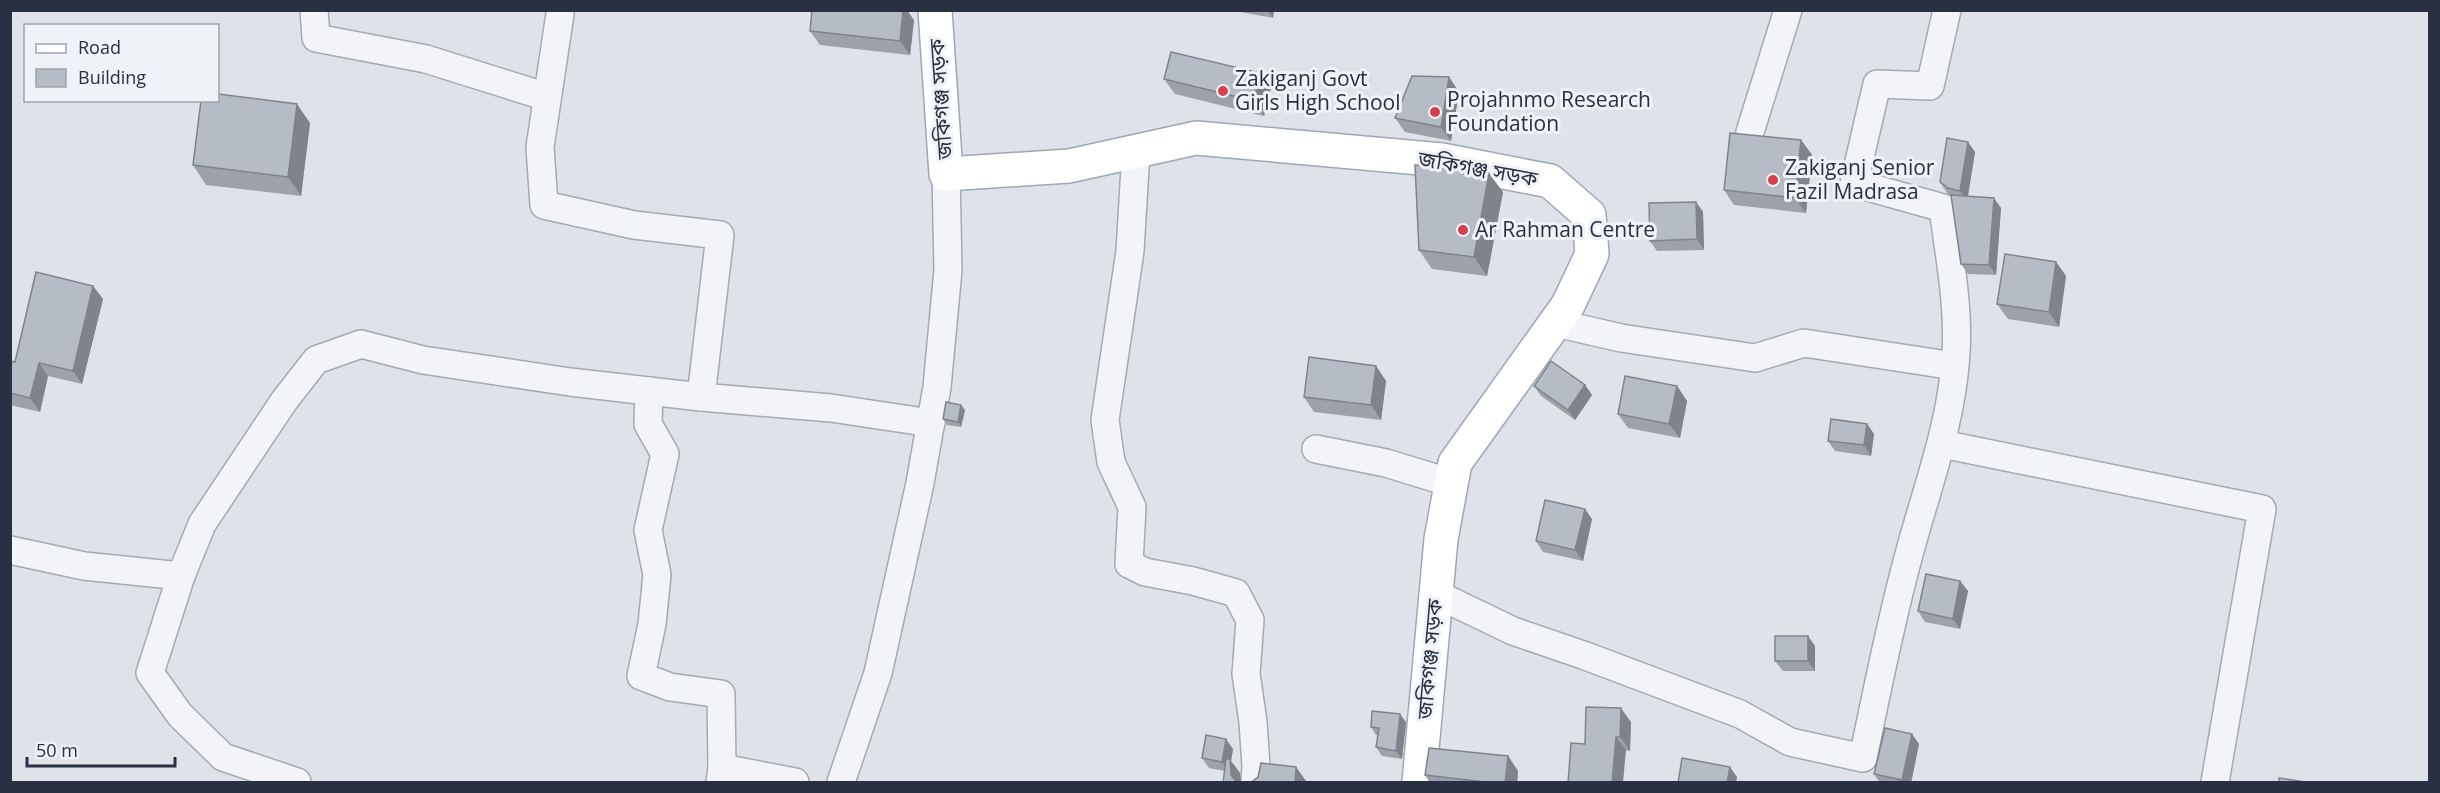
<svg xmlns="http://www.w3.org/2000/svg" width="2440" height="793" font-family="'Open Sans','Noto Sans Bengali',sans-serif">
<rect width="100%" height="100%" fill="#dfe3e9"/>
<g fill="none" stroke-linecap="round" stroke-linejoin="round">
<defs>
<g id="minor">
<polyline points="314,10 316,38 426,59 547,97"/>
<polyline points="560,14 540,147 544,205 634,225 720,235 701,397"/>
<polyline points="1750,132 1788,10"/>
<polyline points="1136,151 1130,251 1105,420 1111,462 1132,507 1129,564 1145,572 1193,581 1236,593 1250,620 1246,674 1253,722 1256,766 1255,782"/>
<polyline points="1556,323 1621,338 1755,358 1804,343 1954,366"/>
<polyline points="649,391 648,424 665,454 648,530 657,575 652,624 641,676 670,687 721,694 722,768 720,782"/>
<polyline points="1942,444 2262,509 2215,782"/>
<polyline points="1316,449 1386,463 1451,483"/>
<polyline points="10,550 84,566 181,576 150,673 180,715 223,757 297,782"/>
<polyline points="181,576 202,524 284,401 316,360 361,344 423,360 570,382 701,397 831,408 931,423"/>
<path d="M1436 594 1513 631 1583 655 1740 714 1790 742 1863 758C1877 691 1890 624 1908 558 1926 490 1952 424 1956 353 1959 306 1949 254 1943 208L1854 183 1877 84 1930 86 1947 10"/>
<polyline points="722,768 795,782"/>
<polyline points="841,782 878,673 920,483 937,387 948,270 946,174"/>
</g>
<polyline id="major" points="935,10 946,174 1069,166 1196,138 1442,160 1550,181 1589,215 1592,254 1568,305 1455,463 1441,539 1419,782"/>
</defs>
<!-- minor casing -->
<use href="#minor" stroke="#a4aab3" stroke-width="30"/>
<!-- major casing -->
<use href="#major" stroke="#9ea7b5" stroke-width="36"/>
<!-- minor -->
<use href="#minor" stroke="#f2f4f7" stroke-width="27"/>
<!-- major -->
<use href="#major" stroke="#fff" stroke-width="33"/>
</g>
<!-- wall -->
<g fill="#9da2aa">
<polygon points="1229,10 1274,10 1273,18"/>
<polygon points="914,20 910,55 820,45 810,31"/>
<polygon points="1260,73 1271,88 1264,116 1175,94 1164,79"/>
<polygon points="1449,77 1459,92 1451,141 1405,132 1395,118"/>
<polygon points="310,123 301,196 206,185 193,165"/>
<polygon points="1801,140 1812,155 1806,213 1734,205 1724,190"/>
<polygon points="1975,152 1968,196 2001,208 1996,275 1968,274 1961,264 1951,196 1947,193 1940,182"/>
<polygon points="1503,192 1487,276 1432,269 1419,250"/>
<polygon points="1696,202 1703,212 1704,250 1657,251 1650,241"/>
<polygon points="2056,262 2066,276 2059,327 2008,319 1997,304"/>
<polygon points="93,286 103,299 82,384 48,376 40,412 10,405 10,361 15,362"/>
<polygon points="1376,366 1386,381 1381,420 1314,412 1304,397"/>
<polygon points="1585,385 1592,395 1575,420 1541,396 1534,386"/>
<polygon points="1677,386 1687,401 1680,438 1628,428 1618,414"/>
<polygon points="965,410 961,427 947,425 943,419"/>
<polygon points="1867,424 1874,434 1871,456 1835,451 1828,441"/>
<polygon points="1592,519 1583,561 1543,552 1536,541"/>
<polygon points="1960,581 1968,591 1960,629 1925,622 1918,611"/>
<polygon points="1815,646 1815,671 1783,671 1775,661"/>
<polygon points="1406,722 1402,759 1382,756 1376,747 1378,735 1376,735 1371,727"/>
<polygon points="1631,722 1630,751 1585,744"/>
<polygon points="1919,744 1911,783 1880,783 1874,774"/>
<polygon points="1233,749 1231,761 1240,773 1241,783 1225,771 1209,768 1202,758"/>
<polygon points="1508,756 1518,771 1517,783 1430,783 1425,775"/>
</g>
<!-- shaded-wall -->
<g fill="#7f848b">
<polygon points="899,10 907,10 914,20 910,55 900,41"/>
<polygon points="1267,10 1274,10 1273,18"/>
<polygon points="1260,73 1271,88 1264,116 1254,101"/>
<polygon points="1449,77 1459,92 1451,141 1441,127"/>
<polygon points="297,104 310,123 301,196 288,177"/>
<polygon points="1801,140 1812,155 1806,213 1795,198"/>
<polygon points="1968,142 1975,152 1967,201 1960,191"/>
<polygon points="1489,173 1503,192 1487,276 1474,257"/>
<polygon points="1994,198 2001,208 1996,275 1989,265"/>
<polygon points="1696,202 1703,212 1704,250 1697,239"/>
<polygon points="2056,262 2066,276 2059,327 2049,312"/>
<polygon points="93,286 103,299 82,384 73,371"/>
<polygon points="39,363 48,376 40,412 30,398"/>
<polygon points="1376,366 1386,381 1381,420 1371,405"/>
<polygon points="1585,385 1592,395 1575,420 1568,410"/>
<polygon points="1677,386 1687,401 1680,438 1669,424"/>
<polygon points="961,405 965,410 961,427 958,422"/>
<polygon points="1867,424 1874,434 1871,456 1864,445"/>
<polygon points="1585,509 1592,519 1583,561 1575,550"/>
<polygon points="1960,581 1968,591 1960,629 1953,619"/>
<polygon points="1808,636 1815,646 1815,671 1808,661"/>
<polygon points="1621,708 1631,722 1630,751 1620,737"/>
<polygon points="1400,714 1406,722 1402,759 1396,751"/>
<polygon points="1912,734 1919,744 1911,783 1903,783 1902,780"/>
<polygon points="1616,737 1626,750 1623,783 1612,783"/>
<polygon points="1226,739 1233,749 1231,761 1240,773 1241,783 1236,783 1222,762"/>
<polygon points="1508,756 1518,771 1517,783 1505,783"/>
<polygon points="1296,767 1306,781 1306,783 1295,783"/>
<polygon points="1730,767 1737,777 1736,783 1727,783"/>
</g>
<!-- building -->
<g fill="#b6bcc6" stroke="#7f848b" stroke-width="1.5">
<polygon points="812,10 903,10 900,41 810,31"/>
<polygon points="1171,52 1260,73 1254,101 1164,79"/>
<polygon points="1412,76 1449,77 1441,127 1395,118"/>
<polygon points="218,94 297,104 288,177 193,165 201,100 218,100"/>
<polygon points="1730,133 1801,140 1795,198 1724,190"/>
<polygon points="1947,138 1968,142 1960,191 1948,188 1940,182"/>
<polygon points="1415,165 1489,173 1474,257 1419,250"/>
<polygon points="1951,195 1994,198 1989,265 1961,264"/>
<polygon points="1696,202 1697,239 1650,241 1649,203"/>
<polygon points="2005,254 2056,262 2049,312 1997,304"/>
<polygon points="36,272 93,286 73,371 39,363 30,398 10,393 10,361 15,362"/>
<polygon points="1309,357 1376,366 1371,405 1304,397"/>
<polygon points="1551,361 1585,385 1568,410 1534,386"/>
<polygon points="1625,376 1677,386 1669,424 1618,414"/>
<polygon points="946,402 961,405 958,422 943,419"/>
<polygon points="1831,419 1867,424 1864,445 1828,441"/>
<polygon points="1545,500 1585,509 1575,550 1536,541"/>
<polygon points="1926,574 1960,581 1953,619 1918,611"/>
<rect x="1775" y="636" width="33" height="25"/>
<polygon points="1586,707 1621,708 1620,737 1616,737 1612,783 1568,783 1571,743 1585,744"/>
<polygon points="1372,711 1400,714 1396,751 1376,747 1379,728 1371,727"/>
<polygon points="1885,728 1912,734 1902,780 1874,774"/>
<polygon points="1206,735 1226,739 1222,762 1202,758"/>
<polygon points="1429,748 1508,756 1505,783 1494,783 1425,775"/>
<polygon points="1682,758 1730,767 1727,783 1678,783"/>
<polygon points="1226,759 1230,759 1231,775 1236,781 1241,783 1223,783"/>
<polygon points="1261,763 1296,767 1295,783 1250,783 1258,777"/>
<polygon points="2279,778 2312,783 2279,783"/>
</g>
<!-- markers -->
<g fill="#d34050" stroke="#eff2f6" stroke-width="2">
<circle cx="1223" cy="91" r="6"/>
<circle cx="1435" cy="112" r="6"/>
<circle cx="1773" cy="180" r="6"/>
<circle cx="1463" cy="230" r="6"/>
</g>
<g text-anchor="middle" stroke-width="6" stroke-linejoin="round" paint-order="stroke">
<!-- poi labels -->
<g font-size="21" fill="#283041" stroke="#eff2f6" text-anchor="start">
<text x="1235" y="86">Zakiganj Govt<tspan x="1235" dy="24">Girls High School</tspan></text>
<text x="1447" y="107">Projahnmo Research<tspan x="1447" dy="24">Foundation</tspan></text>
<text x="1785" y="175">Zakiganj Senior<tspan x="1785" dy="24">Fazil Madrasa</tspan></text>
<text x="1475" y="237">Ar Rahman Centre</text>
</g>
<!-- street labels -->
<g font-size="21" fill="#283041" stroke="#eff2f6">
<text transform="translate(941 99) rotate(-94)" y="7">জকিগঞ্জ সড়ক</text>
<text transform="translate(1478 169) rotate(10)" y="7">জকিগঞ্জ সড়ক</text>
<text transform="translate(1430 659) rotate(-85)" y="7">জকিগঞ্জ সড়ক</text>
</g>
</g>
<!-- border -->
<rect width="2440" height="793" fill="none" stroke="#283041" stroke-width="24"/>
<!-- legend -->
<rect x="24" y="24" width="195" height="78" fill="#eff2f6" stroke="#9fa4ae" stroke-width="1.5"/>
<rect x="36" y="44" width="30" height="9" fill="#ffffff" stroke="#9fa4ae" stroke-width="1.5"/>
<text x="78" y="54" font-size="18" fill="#283041">Road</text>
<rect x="36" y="69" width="30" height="18" fill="#b6bcc6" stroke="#9fa4ae" stroke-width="1.5"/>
<text x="78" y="84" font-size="18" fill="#283041">Building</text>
<!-- scale -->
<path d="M27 757v9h148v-9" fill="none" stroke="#283041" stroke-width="3"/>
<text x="36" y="757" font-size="18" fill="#283041" stroke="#eff2f6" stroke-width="4.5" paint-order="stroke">50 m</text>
</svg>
